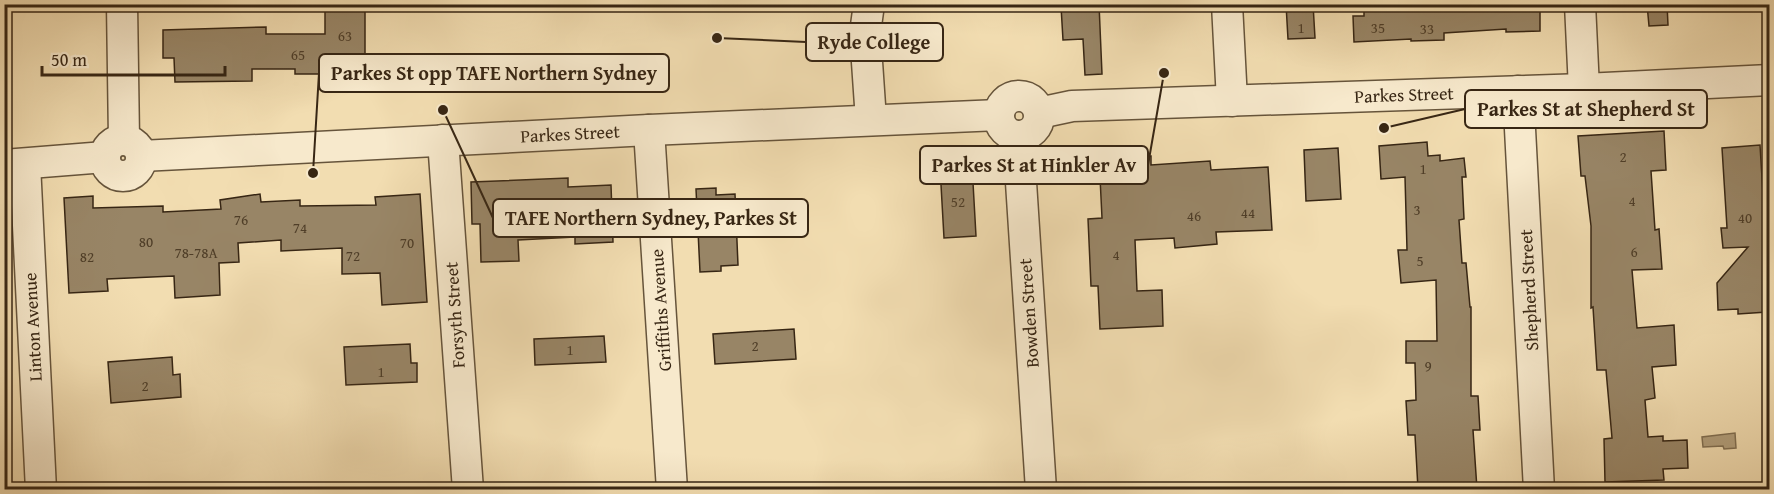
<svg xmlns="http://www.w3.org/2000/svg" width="1774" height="494" font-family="'Gentium Book Plus',serif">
<rect width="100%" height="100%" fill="#f2ddb1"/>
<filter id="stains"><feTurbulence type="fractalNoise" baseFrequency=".00333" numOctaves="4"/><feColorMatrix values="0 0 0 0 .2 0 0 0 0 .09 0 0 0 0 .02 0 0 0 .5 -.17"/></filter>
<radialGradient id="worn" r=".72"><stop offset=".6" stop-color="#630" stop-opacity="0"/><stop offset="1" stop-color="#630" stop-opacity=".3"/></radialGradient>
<!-- water -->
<polygon fill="#b29f7c" stroke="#816f52" stroke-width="1.5" points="1735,433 1736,448 1724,449 1723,446 1703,447 1702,437"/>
<!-- building -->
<g fill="#988566" stroke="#372614" stroke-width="1.5">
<polygon points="325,4 365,4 365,68 320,68 320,74 295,74 295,69 252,69 252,81 175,82 174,58 163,58 163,30 266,27 266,34 325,34"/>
<polygon points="1099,4 1102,74 1085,75 1083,39 1063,40 1061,6"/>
<polygon points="1286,4 1313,4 1315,38 1288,39"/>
<polygon points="1364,4 1540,4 1540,31 1506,32 1506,29 1444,33 1444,40 1411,41 1411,39 1354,42 1353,16 1364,16"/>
<polygon points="1647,4 1667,4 1668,25 1649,26"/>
<polygon points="1664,131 1666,170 1651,171 1655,230 1659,229 1662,269 1632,270 1637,328 1674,325 1676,365 1652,367 1655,398 1645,400 1648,437 1663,436 1663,441 1687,440 1688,468 1663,469 1664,480 1605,482 1604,439 1612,438 1606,370 1597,370 1593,307 1591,308 1591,226 1585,176 1581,176 1578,136"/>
<polygon points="1427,142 1428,156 1440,155 1440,161 1464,158 1466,177 1462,177 1464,219 1459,220 1462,263 1466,263 1470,307 1471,307 1471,396 1478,396 1480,430 1473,430 1477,489 1418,489 1415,435 1408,435 1406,401 1416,400 1415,363 1406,363 1406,341 1437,341 1436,280 1401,283 1398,250 1407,250 1405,177 1381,179 1379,146"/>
<polygon points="1760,145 1766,244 1763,244 1767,312 1738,314 1738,309 1718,310 1717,283 1748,247 1723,248 1721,228 1727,228 1722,148"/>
<polygon points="1338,148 1341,199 1306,201 1304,150"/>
<polygon points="1151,156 1151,165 1210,161 1211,170 1268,167 1272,230 1216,232 1217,244 1175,248 1174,238 1135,240 1137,291 1162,290 1163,326 1100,329 1098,286 1091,286 1088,219 1102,218 1100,177 1087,178 1086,159"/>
<polygon points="972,165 976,236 944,238 940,167"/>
<polygon points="568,178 568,187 611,185 613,242 575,244 575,237 518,240 519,261 481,262 480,224 472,224 471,182"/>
<polygon points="716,188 716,195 735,194 738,265 721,266 721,271 700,272 696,189"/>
<polygon points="260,194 261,202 300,200 300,206 376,205 375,197 420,194 427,302 382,305 380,273 342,274 342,248 281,251 281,240 238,243 239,262 219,263 220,295 175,298 174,276 107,279 108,291 69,293 64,198 93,196 93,208 163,206 163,212 221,209 220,200"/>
<polygon points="794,329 796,359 715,364 713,334"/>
<polygon points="604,336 606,362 535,365 534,339"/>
<polygon points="410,344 411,363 417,363 417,382 346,385 344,347"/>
<polygon points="172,357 173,375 180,374 181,397 111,403 108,362"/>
</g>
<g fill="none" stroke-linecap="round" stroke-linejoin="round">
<defs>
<g id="minor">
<polyline points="122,4 124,140"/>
<polyline points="869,4 865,33 871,120"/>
<polyline points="1227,4 1232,101"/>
<polyline points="1580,4 1584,89"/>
<polyline points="1518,91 1539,490"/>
<circle cx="1019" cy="116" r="20"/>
<polyline points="1039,113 1072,106 1584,89 1770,80"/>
<polyline points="649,130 672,490"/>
<polyline points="1018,136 1041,490"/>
<polyline points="443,140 468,490"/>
<circle cx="123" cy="158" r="18"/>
<polyline points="141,156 649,130 999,115"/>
<polyline points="25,164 41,490"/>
<polyline points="4,165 105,157"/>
</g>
</defs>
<!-- minor casing -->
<use href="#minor" stroke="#66543b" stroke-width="33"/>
<!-- minor -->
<use href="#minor" stroke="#f7e9cc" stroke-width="30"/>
</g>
<g text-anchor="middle" stroke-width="6" stroke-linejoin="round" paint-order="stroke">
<!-- number labels -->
<g font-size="15" fill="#4f3e28">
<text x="1301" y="33">1</text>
<text x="1378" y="33">35</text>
<text x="1427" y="34">33</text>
<text x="345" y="41">63</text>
<text x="298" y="60">65</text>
<text x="1623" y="162">2</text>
<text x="1423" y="174">1</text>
<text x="1632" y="206">4</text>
<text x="958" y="207">52</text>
<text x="1417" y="215">3</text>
<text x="1248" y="218">44</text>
<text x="1194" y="221">46</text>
<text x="1745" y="223">40</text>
<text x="241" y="225">76</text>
<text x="300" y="233">74</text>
<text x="146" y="247">80</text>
<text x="407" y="248">70</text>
<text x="1634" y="257">6</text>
<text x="196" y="258">78-78A</text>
<text x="1116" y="260">4</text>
<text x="353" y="261">72</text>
<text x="87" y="262">82</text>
<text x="1420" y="266">5</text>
<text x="755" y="351">2</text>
<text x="570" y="355">1</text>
<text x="1428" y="371">9</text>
<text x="381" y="377">1</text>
<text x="145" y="391">2</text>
</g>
<!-- street labels -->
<g font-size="18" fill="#372614" stroke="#f7e9cc">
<text transform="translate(1404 95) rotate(-2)" y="6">Parkes Street</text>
<text transform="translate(570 134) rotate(-3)" y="6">Parkes Street</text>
<text transform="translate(1529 290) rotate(-93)" y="6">Shepherd Street</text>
<text transform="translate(661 310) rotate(-94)" y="6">Griffiths Avenue</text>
<text transform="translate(1029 313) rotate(-94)" y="6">Bowden Street</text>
<text transform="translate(455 315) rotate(-94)" y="6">Forsyth Street</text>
<text transform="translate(33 327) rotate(-93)" y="6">Linton Avenue</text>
</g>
</g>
<!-- callouts -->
<path fill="none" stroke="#372614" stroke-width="2" d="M717 38L806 42M313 173L319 73M1384 128L1465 109M1164 73L1148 165M443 110L493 218"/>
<g fill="#372614" stroke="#f7e9cc" stroke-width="2">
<circle cx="717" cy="38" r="6"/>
<circle cx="313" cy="173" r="6"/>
<circle cx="1384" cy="128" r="6"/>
<circle cx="1164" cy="73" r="6"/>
<circle cx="443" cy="110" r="6"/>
</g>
<g fill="#f7e9cc" stroke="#372614" stroke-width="2">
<rect x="806" y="23" width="137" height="38" rx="6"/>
<rect x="319" y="54" width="350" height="38" rx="6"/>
<rect x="1465" y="90" width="242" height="38" rx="6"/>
<rect x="920" y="146" width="228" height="38" rx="6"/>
<rect x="493" y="199" width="315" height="38" rx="6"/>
</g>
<g font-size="20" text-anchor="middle" font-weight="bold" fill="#372614">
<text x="874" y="49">Ryde College</text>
<text x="494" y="80">Parkes St opp TAFE Northern Sydney</text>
<text x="1586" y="116">Parkes St at Shepherd St</text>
<text x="1034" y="172">Parkes St at Hinkler Av</text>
<text x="651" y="225">TAFE Northern Sydney, Parkes St</text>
</g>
<!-- margin -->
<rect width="1774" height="494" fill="none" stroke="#f2ddb1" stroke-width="24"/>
<rect x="6" y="6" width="1762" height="482" fill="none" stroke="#372614" stroke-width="3"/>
<rect x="12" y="12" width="1750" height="470" fill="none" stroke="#372614" stroke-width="1.5"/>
<!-- scale -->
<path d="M42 66v9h183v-9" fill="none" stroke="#372614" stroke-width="3"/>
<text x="51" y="66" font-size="18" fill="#372614" stroke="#f7e9cc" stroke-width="4.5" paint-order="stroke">50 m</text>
<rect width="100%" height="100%" filter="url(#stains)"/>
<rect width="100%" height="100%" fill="url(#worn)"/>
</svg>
